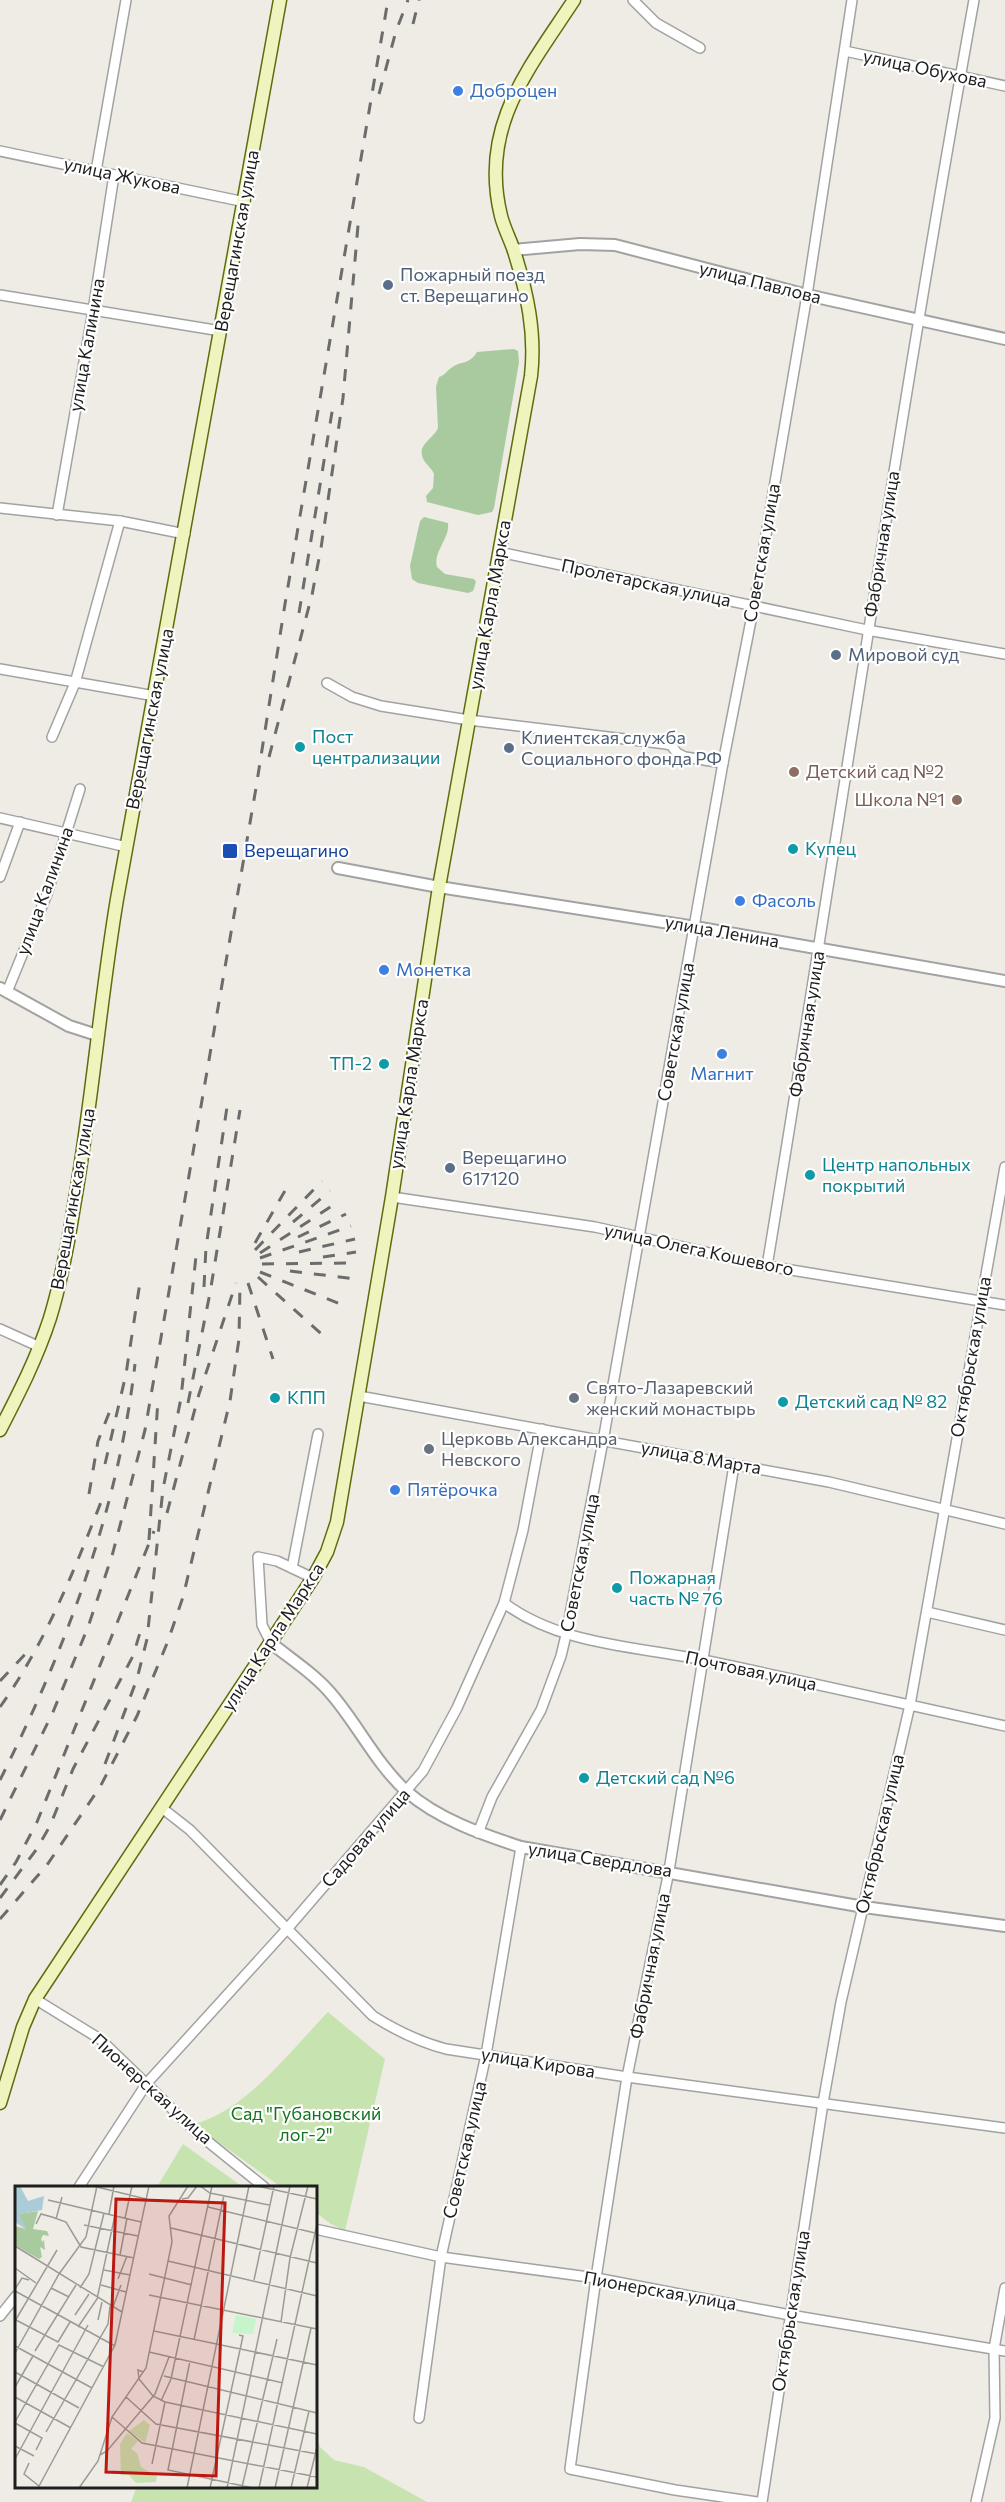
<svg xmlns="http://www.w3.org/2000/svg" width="1005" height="2502" font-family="Commissioner,sans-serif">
<rect width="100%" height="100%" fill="#eeece5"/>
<!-- grass -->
<g fill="#c7e4b0">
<path d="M328 2012 385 2059 345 2231 331 2224 315 2212V2187H281L193 2124C244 2113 292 2049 328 2012Z"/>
<polygon points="183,2144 243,2187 157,2187"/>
<polygon points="315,2433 320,2447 334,2460 364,2467 427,2502 131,2502 137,2486 315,2486"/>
</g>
<!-- forest -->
<g fill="#a9ca9e">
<path d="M514 349 518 351 519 362 494 508 492 512 478 515 427 502 426 496 433 488 434 474C432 469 428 466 425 462 414 445 433 440 438 428L436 387 439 377C445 375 446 372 451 368 462 360 468 366 477 352Z"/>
<path d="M424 517 448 523C450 539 433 551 437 567L445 574 474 579 476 582 473 591 468 593 418 583 412 579 410 566 420 521Z"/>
</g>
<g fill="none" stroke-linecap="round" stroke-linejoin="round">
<defs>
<g id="minor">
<polyline points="633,0 656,23 700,48"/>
<polyline points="845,51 1005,86"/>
<polyline points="0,151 245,202"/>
<polyline points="96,171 126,0"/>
<polyline points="0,295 221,331"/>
<polyline points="0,508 120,521 185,534"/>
<polyline points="57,515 93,311 114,175"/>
<polyline points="499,552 867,630 1005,654"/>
<polyline points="0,669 155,696"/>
<polyline points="327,683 352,697 381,706 469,720 666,744 671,745 677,753 685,757 723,763"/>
<polyline points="52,737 75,683 120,521"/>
<polyline points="0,818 127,847"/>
<polyline points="0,877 20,822"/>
<polyline points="7,992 47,894 80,789"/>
<polyline points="392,1197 595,1227 767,1266 1005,1305"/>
<path d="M767 1266C837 844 898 421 974 0"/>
<polyline points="0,1329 40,1347"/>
<polyline points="359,1396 829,1482 1005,1524"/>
<polyline points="734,1465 669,1871 627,2077 596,2278 570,2469 675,2490 757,2502"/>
<polyline points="292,1568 318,1434"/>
<path d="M504 1603C560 1645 635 1646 703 1660 804 1681 904 1704 1005 1726"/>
<polyline points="927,1612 1005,1630"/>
<polyline points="271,1643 262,1625 258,1557 277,1561 313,1578"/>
<path d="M162 1808 190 1830 373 2016C397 2031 419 2042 446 2049L627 2077 1005 2128"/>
<polyline points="478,1833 492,1797 541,1710 561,1656 566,1635 603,1441 723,763 754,605 807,295 852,0"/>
<polyline points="35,1999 100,2039 196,2132 264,2187"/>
<polyline points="79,2187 147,2083 287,1929 423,1771 457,1708 504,1603 523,1530 542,1429"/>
<polyline points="315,2229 441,2257 596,2278 790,2315 1005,2351"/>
<polyline points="0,2316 16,2296"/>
<polyline points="419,2418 441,2257 486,2055 521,1847"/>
<polyline points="762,2502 823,2103 841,2002 910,1705 1005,1167"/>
<polyline points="976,2502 995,2418 994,2349 1005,2288"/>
</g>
<g id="tertiary">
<polyline points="513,250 580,244 615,245 807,295 1005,339"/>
<polyline points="338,868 439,887 695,927 1005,981"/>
<polyline points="0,988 69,1026 97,1035"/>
<path d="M271 1643C292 1660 316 1675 333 1696 359 1727 376 1763 406 1791 438 1819 481 1834 521 1847L864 1907 1005 1926"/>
</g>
<g id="secondary">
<path d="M0 1430C19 1393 37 1358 50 1318 61 1282 68 1244 74 1206 92 1104 100 1001 117 899L280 0"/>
<path d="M0 2103 23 2027 35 1999 313 1578 327 1552 337 1522 392 1197 439 887 531 376C536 333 527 292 514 251 510 239 504 228 501 216 479 127 528 70 574 0"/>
</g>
</defs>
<!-- minor casing -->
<use href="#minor" stroke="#a2a2a2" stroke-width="12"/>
<!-- tertiary casing -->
<use href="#tertiary" stroke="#a2a2a2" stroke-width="14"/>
<!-- secondary casing -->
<use href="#secondary" stroke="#5f6c0e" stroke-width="15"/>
<!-- minor -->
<use href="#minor" stroke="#fff" stroke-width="9"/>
<!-- tertiary -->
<use href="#tertiary" stroke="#fff" stroke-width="10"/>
<!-- secondary -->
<use href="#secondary" stroke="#eff4be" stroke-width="12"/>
<!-- rail -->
<g stroke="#6c6c6c" stroke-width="3" stroke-dasharray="12 12" stroke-linecap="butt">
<polyline points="413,24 419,0"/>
<polyline points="379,94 396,31 408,0"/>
<polyline points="299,613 333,406"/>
<polyline points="269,757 312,595 321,548 343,398 359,214"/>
<polyline points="293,1222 330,1191"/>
<polyline points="298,1237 346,1214"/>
<polyline points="255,1243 290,1182"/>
<polyline points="255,1250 322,1181"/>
<polyline points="299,1252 355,1239"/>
<polyline points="260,1253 338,1202"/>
<polyline points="323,1257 356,1252"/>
<polyline points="260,1258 351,1226"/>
<polyline points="262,1264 357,1263"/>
<polyline points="290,1271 356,1279"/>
<polyline points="260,1272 348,1307"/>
<polyline points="258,1277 327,1339"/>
<polyline points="248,1283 273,1359"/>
<polyline points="204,1287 206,1247 227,1107"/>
<polyline points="188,1403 210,1293 240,1110"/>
<polyline points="105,1464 126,1374 140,1282"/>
<polyline points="89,1494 98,1441 113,1403"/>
<polyline points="167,1513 199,1394 236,1283"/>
<polyline points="149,1540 158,1399"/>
<polyline points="0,1681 31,1648"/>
<path d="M0 1707C46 1642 74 1571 103 1497"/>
<polyline points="105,1764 137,1679 147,1639 163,1489 181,1398 196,1256"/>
<path d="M0 1780C66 1648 118 1511 135 1364"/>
<polyline points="0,1820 53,1712 88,1627 112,1556 145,1430 256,788 285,604 388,0"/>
<polyline points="0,1885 16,1862 37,1822 154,1531"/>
<polyline points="0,1898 36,1850 50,1826 73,1769 133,1656 142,1626"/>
<polyline points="0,1919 47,1865 100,1787 137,1716 168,1641 183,1597 230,1401 239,1339 240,1284"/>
</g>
</g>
<!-- markers -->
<g fill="#3f7fe0" stroke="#fff" stroke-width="2">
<circle cx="458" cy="91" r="6"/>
<circle cx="740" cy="901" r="6"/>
<circle cx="384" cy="970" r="6"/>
<circle cx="722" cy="1054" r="6"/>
<circle cx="395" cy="1490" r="6"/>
</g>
<g fill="#5c6f8a" stroke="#fff" stroke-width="2">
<circle cx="388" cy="285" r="6"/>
<circle cx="836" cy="655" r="6"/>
<circle cx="509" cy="748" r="6"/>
<circle cx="450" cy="1168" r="6"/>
</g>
<g fill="#0f9aa8" stroke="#fff" stroke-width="2">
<circle cx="300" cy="747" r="6"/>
<circle cx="793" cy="849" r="6"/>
<circle cx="384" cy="1064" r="6"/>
<circle cx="810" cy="1175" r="6"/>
<circle cx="275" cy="1398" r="6"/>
<circle cx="783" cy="1402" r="6"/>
<circle cx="617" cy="1588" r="6"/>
<circle cx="584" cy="1778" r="6"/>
</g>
<g fill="#8d6e63" stroke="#fff" stroke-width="2">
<circle cx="794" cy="772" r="6"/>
<circle cx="957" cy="800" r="6"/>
</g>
<rect fill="#1a4fb4" stroke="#fff" stroke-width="2" x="222" y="843" width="16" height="16" rx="3"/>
<g fill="#6b7280" stroke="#fff" stroke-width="2">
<circle cx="574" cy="1398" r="6"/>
<circle cx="429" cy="1449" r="6"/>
</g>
<g text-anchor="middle" stroke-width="4.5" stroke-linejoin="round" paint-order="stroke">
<!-- street labels -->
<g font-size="18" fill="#1e1e1e" stroke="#fff">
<text transform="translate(925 69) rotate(12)" y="6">улица Обухова</text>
<text transform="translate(122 176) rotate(12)" y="6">улица Жукова</text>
<text transform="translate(237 241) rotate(-80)" y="6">Верещагинская улица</text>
<text transform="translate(760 283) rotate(14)" y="6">улица Павлова</text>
<text transform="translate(87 345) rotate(-80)" y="6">улица Калинина</text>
<text transform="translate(882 544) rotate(-81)" y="6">Фабричная улица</text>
<text transform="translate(762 553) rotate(-80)" y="6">Советская улица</text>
<text transform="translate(646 583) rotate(12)" y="6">Пролетарская улица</text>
<text transform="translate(490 605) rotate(-80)" y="6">улица Карла Маркса</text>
<text transform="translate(150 719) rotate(-79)" y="6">Верещагинская улица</text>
<text transform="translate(45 891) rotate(-70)" y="6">улица Калинина</text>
<text transform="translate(722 932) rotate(10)" y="6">улица Ленина</text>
<text transform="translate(807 1024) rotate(-81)" y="6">Фабричная улица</text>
<text transform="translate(676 1032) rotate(-80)" y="6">Советская улица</text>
<text transform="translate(409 1084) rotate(-81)" y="6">улица Карла Маркса</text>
<text transform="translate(73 1199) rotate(-80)" y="6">Верещагинская улица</text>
<text transform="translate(699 1250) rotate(12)" y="6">улица Олега Кошевого</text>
<text transform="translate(971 1357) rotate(-80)" y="6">Октябрьская улица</text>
<text transform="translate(701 1458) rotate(10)" y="6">улица 8 Марта</text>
<text transform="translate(580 1563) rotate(-79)" y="6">Советская улица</text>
<text transform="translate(273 1637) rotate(-57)" y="6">улица Карла Маркса</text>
<text transform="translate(751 1671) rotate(12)" y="6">Почтовая улица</text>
<text transform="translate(880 1834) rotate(-77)" y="6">Октябрьская улица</text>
<text transform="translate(366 1838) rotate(-49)" y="6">Садовая улица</text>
<text transform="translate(600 1860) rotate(9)" y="6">улица Свердлова</text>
<text transform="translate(650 1966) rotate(-79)" y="6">Фабричная улица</text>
<text transform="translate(538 2063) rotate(9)" y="6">улица Кирова</text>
<text transform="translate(152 2089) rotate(42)" y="6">Пионерская улица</text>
<text transform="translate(465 2150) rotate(-77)" y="6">Советская улица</text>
<text transform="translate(660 2291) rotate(10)" y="6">Пионерская улица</text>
<text transform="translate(791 2311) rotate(-81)" y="6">Октябрьская улица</text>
</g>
<!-- shop labels -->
<g font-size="18" fill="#366cbe" stroke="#fff" text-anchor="start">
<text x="470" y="97">Доброцен</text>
<text x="752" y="907">Фасоль</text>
<text x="396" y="976">Монетка</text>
<text x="722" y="1080" text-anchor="middle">Магнит</text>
<text x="407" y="1496">Пятёрочка</text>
</g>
<!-- service labels -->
<g font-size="18" fill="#4e5e75" stroke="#fff" text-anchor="start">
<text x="400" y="281">Пожарный поезд<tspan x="400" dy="21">ст. Верещагино</tspan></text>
<text x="848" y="661">Мировой суд</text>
<text x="521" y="744">Клиентская служба<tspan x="521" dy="21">Социального фонда РФ</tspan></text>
<text x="462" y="1164">Верещагино<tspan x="462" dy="21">617120</tspan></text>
</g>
<!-- culture labels -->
<g font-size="18" fill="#0d838f" stroke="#fff" text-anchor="start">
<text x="312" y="743">Пост<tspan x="312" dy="21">централизации</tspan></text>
<text x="805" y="855">Купец</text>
<text x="372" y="1070" text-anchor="end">ТП-2</text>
<text x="822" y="1171">Центр напольных<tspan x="822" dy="21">покрытий</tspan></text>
<text x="287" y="1404">КПП</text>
<text x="795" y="1408">Детский сад № 82</text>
<text x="629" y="1584">Пожарная<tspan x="629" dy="21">часть № 76</tspan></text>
<text x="596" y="1784">Детский сад №6</text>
</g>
<!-- education labels -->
<g font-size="18" fill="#785e54" stroke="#fff" text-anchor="start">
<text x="806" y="778">Детский сад №2</text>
<text x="945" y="806" text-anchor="end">Школа №1</text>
</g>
<!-- transit labels -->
<g font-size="18" fill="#164399" stroke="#fff" text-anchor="start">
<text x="244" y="857">Верещагино</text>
</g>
<!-- worship labels -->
<g font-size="18" fill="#5b616d" stroke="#fff" text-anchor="start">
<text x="586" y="1394">Свято-Лазаревский<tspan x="586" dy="21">женский монастырь</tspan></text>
<text x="441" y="1445">Церковь Александра<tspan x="441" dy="21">Невского</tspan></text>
</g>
<!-- park labels -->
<g font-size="18" fill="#157421" stroke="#fff">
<text x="306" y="2120">Сад "Губановский<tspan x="306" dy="21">лог-2"</tspan></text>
</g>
</g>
<!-- overview -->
<g transform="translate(15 2186)">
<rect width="302" height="302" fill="#eeece5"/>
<path d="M129 234 135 239 130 257 114 245ZM112 247 123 255 116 263 122 267 126 281 142 290 141 296 121 297 114 289H106L105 258Z" fill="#c7e4b0"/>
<path d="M23 25 18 43 32 45 34 50 28 49 26 53 27 56 29 54 30 64 25 61 27 71 24 73 0 59V40L11 43 3 28Z" fill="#a9ca9e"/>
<path d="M221 129 241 133 238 148 217 147Z" fill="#c6f5cc"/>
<path d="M0 0H5L13 15 29 10 27 24 4 28 12 44 0 36Z" fill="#aaccd8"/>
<path fill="none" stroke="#9b9a95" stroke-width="1.5" d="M78 0 131 13M185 0 195 7 254 19M242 0 302 13M167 13 173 12 182 0M33 14 126 36M193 21 300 47M94 28 99 0M110 32 117 0M41 33 47 11M21 38 26 28 37 31 51 36 66 61 119 72M69 39 123 50M156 42 302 77M0 60 107 126M105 69 112 32M153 75 302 110M0 82 21 97M89 84 115 89M134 88 177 99M103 93 112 70M239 94 259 0M86 99 111 106M36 102 54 111M65 102 74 88 89 27M0 103 7 92 14 94M0 105 100 160M134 109 302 143M98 121 106 99M60 129 74 108M1 134 43 156 55 136M83 134 87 116M0 135 42 64M266 136 275 72 293 0M63 141 82 113 100 29M139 145 302 179M179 154 209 9M0 160 77 202M20 165 61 99M134 166 268 197M0 167 44 88 71 51 82 0M175 175 153 284 238 302M0 186 64 222M128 186 123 184 124 193 138 210 150 216 302 248M149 190 302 227M0 201 18 170M0 211 56 242M111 211 141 238 302 268M146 215 156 193 197 0M97 231 127 257 302 291M0 236 44 159 89 181M0 237 27 252 21 264M31 246 93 138 95 120M0 260 19 270M85 269 92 265 140 208 154 171M0 273 73 139M14 277 9 288 24 300M137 278 150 216M227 301 262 153M23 302 100 159 134 0M64 302 83 275 97 231 131 182 157 56 154 30 173 0M172 302 234 0M195 302 228 150 224 149M212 302 275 0M244 302 302 38M260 302 296 142M276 302 294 225M292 302 302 261"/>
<path fill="#bb1811" fill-opacity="0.15" stroke="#bb1811" stroke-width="3" d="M101 13 210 17 201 290 91 286Z"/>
<rect width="302" height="302" fill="none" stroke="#1e1e1e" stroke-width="3"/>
</g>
</svg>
